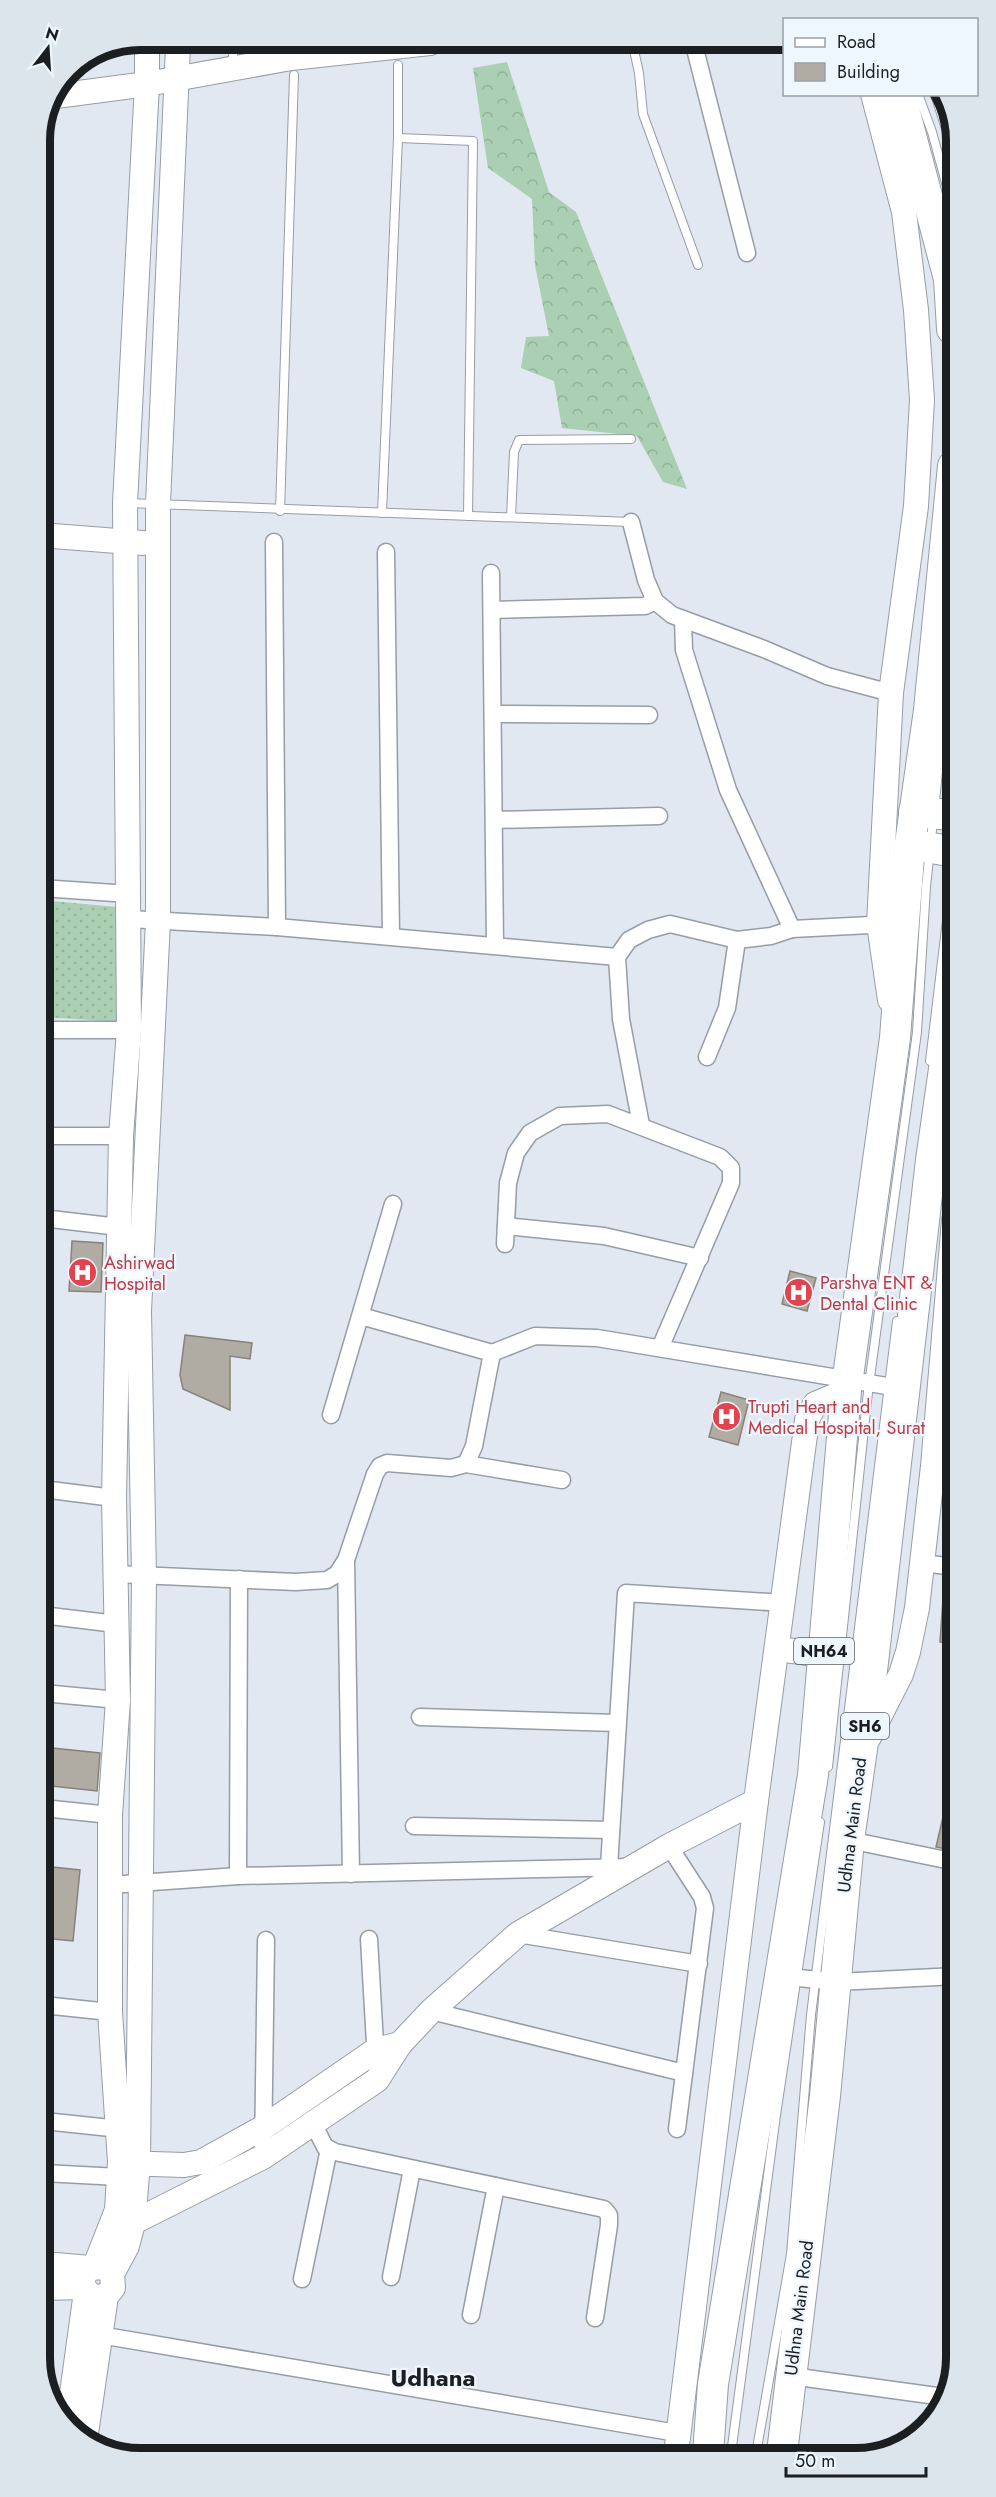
<svg xmlns="http://www.w3.org/2000/svg" width="996" height="2497" font-family="Jost,sans-serif">
<defs>
<pattern id="forest-crowns" width="20" height="18" patternUnits="userSpaceOnUse" patternTransform="scale(1.5)"><rect width="20" height="18" fill="#aacfb2"/><path d="M2 6a3 3 0 1 1 6 0M12 15a3 3 0 1 1 6 0" fill="none" stroke="#92b199"/></pattern>
<pattern id="garden-dots" width="8" height="8" patternUnits="userSpaceOnUse" patternTransform="scale(1.5)"><rect width="8" height="8" fill="#aacfb2"/><path d="M2 2h.1M6 6h.1" fill="none" stroke="#92b199" stroke-width="1.8" stroke-linecap="round"/></pattern>
</defs>
<rect width="100%" height="100%" fill="#e1e8f1"/>
<!-- forest -->
<polygon fill="url(#forest-crowns)" points="507,62 549,192 576,212 687,489 663,482 637,436 562,428 554,381 521,368 526,337 549,336 535,265 532,199 488,168 473,68"/>
<!-- garden -->
<polygon fill="url(#garden-dots)" points="41,900 117,907 123,1022 41,1017"/>
<!-- building -->
<g fill="#b1aca3" stroke="#88827a" stroke-width="1.5">
<polygon points="72,1241 103,1243 101,1292 69,1291"/>
<polygon points="790,1271 816,1278 807,1311 782,1304"/>
<polygon points="185,1335 252,1343 250,1359 230,1356 230,1410 183,1389 180,1375"/>
<polygon points="721,1392 749,1400 738,1445 709,1437"/>
<polygon points="944,1585 955,1585 955,1643 940,1642"/>
<polygon points="43,1747 100,1753 97,1791 43,1785"/>
<polygon points="950,1787 956,1788 956,1851 936,1847"/>
<polygon points="43,1866 80,1870 73,1941 43,1938"/>
</g>
<g fill="none" stroke-linecap="round" stroke-linejoin="round">
<defs>
<g id="lane">
<polyline points="632,41 639,73 643,114 698,265"/>
<polyline points="232,45 234,66"/>
<polyline points="918,94 932,132 952,205"/>
<polyline points="935,94 952,148"/>
<polyline points="398,138 473,141 468,516"/>
<polyline points="128,503 631,522"/>
<polyline points="280,511 294,75"/>
<polyline points="382,513 398,138 398,65"/>
<polyline points="511,517 514,452 519,440 631,439"/>
<polyline points="930,1061 954,862"/>
<polyline points="828,1767 868,1392 917,1032 926,887 953,628"/>
<polyline points="731,2454 776,2115 820,1822"/>
<polyline points="756,2454 791,2254 811,2015 897,1321"/>
</g>
<g id="street">
<polyline points="693,41 747,253"/>
<polyline points="39,196 43,125"/>
<polyline points="631,522 646,580 655,601 672,615 764,649 827,676 891,693"/>
<polyline points="274,542 277,927"/>
<polyline points="386,552 391,936"/>
<polyline points="491,573 495,945"/>
<polyline points="492,610 645,606 655,601"/>
<polyline points="683,619 684,650 728,790 792,929"/>
<polyline points="493,714 649,715"/>
<polyline points="494,820 659,816"/>
<polyline points="41,888 129,894"/>
<polyline points="129,919 277,927 617,957"/>
<polyline points="41,1030 129,1030"/>
<polyline points="707,1057 727,1008 737,940"/>
<polyline points="641,1125 621,1019 617,957 629,940 648,930 670,924 737,940 771,936 792,929 890,924"/>
<polyline points="41,1136 121,1136"/>
<polyline points="42,1218 119,1227"/>
<polyline points="506,1226 604,1236 700,1258"/>
<polyline points="505,1244 508,1183 516,1153 530,1133 560,1116 608,1114 720,1157 731,1168 731,1183 660,1348"/>
<polyline points="361,1316 492,1353 535,1336 597,1338 905,1389"/>
<polyline points="331,1415 393,1204"/>
<polyline points="466,1464 474,1446 492,1353"/>
<polyline points="933,1466 955,1467"/>
<polyline points="42,1489 114,1498"/>
<polyline points="346,1560 351,1874"/>
<polyline points="922,1563 955,1567"/>
<polyline points="116,1574 296,1582 327,1580 337,1574 346,1560 375,1474 380,1466 387,1463 451,1468 466,1464 562,1480"/>
<polyline points="42,1615 116,1624"/>
<polyline points="43,1693 118,1700"/>
<polyline points="420,1717 617,1723"/>
<polyline points="43,1808 110,1815"/>
<polyline points="414,1826 611,1830"/>
<polyline points="849,1840 956,1862"/>
<polyline points="669,1846 702,1897 705,1908 677,2129"/>
<polyline points="609,1867 626,1593 784,1603"/>
<polyline points="238,1876 239,1579"/>
<polyline points="110,1885 238,1876 631,1867"/>
<polyline points="518,1934 699,1964"/>
<polyline points="369,1939 376,2061"/>
<polyline points="780,1976 837,1982 956,1976"/>
<polyline points="43,2005 110,2012"/>
<polyline points="431,2011 684,2073"/>
<polyline points="44,2121 120,2129"/>
<polyline points="314,2125 325,2147 335,2152 604,2209 609,2215 609,2225 595,2318"/>
<polyline points="263,2157 266,1940"/>
<polyline points="44,2173 119,2177"/>
<polyline points="391,2277 412,2169"/>
<polyline points="302,2279 329,2149"/>
<polyline points="471,2315 496,2186"/>
<polyline points="100,2335 677,2433"/>
<polyline points="791,2376 944,2397"/>
</g>
<g id="secondary">
<polyline points="873,94 904,212 916,310 922,400 916,506 891,693 879,924 890,1000"/>
<polyline points="56,96 147,84 291,58 430,43"/>
<polyline points="40,535 143,543"/>
<polyline points="778,1649 823,1655"/>
<polyline points="869,1737 901,1674 908,1652 917,1608 933,1466 954,1220"/>
<polyline points="121,2163 184,2165 201,2162 264,2127 376,2050 400,2044"/>
<polyline points="122,2228 263,2157 377,2080 400,2044 431,2011 518,1934 669,1846 756,1801"/>
<polyline points="44,2264 90,2268"/>
<polyline points="95,2266 117,2210 120,2162 110,2012 110,1815 118,1700 114,1498 121,1136 129,1030 125,503 147,84 147,46"/>
<path d="M112 2274 105 2267 90 2268C70 2285 98 2310 113 2288L112 2274 127 2246 133 2223 138 2163 144 1576 139 1311 158 921V504L178 46"/>
<polyline points="44,2288 83,2287"/>
<polyline points="68,2422 86,2292"/>
<polyline points="85,2440 106,2296"/>
<polyline points="676,2454 756,1801 807,1420 815,1404 846,1391"/>
</g>
<polyline id="primary" points="931,1160 954,1182"/>
<g id="highway">
<polyline points="900,94 949,279 952,329"/>
<polyline points="914,812 953,815"/>
<polyline points="910,844 954,852"/>
<polyline points="782,2453 825,2096 849,1840 867,1714 931,1160 954,999"/>
<polyline points="708,2454 713,2384 813,1775 846,1391 895,1038 910,844 929,710 953,466"/>
</g>
</defs>
<!-- lane casing -->
<use href="#lane" stroke="#969da5" stroke-width="10"/>
<!-- street casing -->
<use href="#street" stroke="#969da5" stroke-width="19"/>
<!-- secondary casing -->
<use href="#secondary" stroke="#969da5" stroke-width="26"/>
<!-- primary casing -->
<use href="#primary" stroke="#969da5" stroke-width="28"/>
<!-- highway casing -->
<use href="#highway" stroke="#969da5" stroke-width="32"/>
<!-- lane -->
<use href="#lane" stroke="#fff" stroke-width="8"/>
<!-- street -->
<use href="#street" stroke="#fff" stroke-width="16"/>
<!-- secondary -->
<use href="#secondary" stroke="#fff" stroke-width="24"/>
<!-- primary -->
<use href="#primary" stroke="#fff" stroke-width="26"/>
<!-- highway -->
<use href="#highway" stroke="#fff" stroke-width="30"/>
</g>
<!-- icons -->
<defs>
<symbol id="hospital-disc" viewBox="-11 -11 22 22"><circle r="9.5" fill="#e0444e" stroke="#eef6fe"/><path d="M-5-5h3v3.5h4V-5h3V5h-3V1.5h-4V5h-3Z" fill="#fff"/></symbol>
</defs>
<g fill-rule="evenodd">
<use href="#hospital-disc" x="66" y="1256" width="33" height="33"/>
<use href="#hospital-disc" x="782" y="1276" width="33" height="33"/>
<use href="#hospital-disc" x="710" y="1400" width="33" height="33"/>
</g>
<g text-anchor="middle" stroke-width="4.5" stroke-linejoin="round" paint-order="stroke">
<!-- shield labels -->
<g fill="#eef6fe" stroke="#5b6064" stroke-width="1.5">
<rect x="794" y="1638" width="60" height="26" rx="4.5"/>
<rect x="841" y="1713" width="48" height="26" rx="4.5"/>
</g>
<g font-size="16" font-weight="bold" fill="#1c1f22">
<text x="824" y="1657">NH64</text>
<text x="865" y="1732">SH6</text>
</g>
<!-- health labels -->
<g font-size="18" fill="#be3a42" stroke="#eef6fe" text-anchor="start">
<text x="104" y="1269">Ashirwad<tspan x="104" dy="21">Hospital</tspan></text>
<text x="820" y="1289">Parshva ENT &amp;<tspan x="820" dy="21">Dental Clinic</tspan></text>
<text x="748" y="1413">Trupti Heart and<tspan x="748" dy="21">Medical Hospital, Surat</tspan></text>
</g>
<!-- street labels -->
<g font-size="18" fill="#1c1f22" stroke="#eef6fe">
<text transform="translate(852 1825) rotate(-83)" y="6">Udhna Main Road</text>
<text transform="translate(799 2308) rotate(-83)" y="6">Udhna Main Road</text>
</g>
<!-- district labels -->
<g font-size="24" font-weight="bold" fill="#1c1f22" stroke="#eef6fe">
<text x="433" y="2386">Udhana</text>
</g>
</g>
<!-- crop -->
<path d="M0 0H996V2497H0ZM140 50H856A90 90 0 0 1 946 140V2358A90 90 0 0 1 856 2448H140A90 90 0 0 1 50 2358V140A90 90 0 0 1 140 50Z" fill="#dde5ec" fill-rule="evenodd"/>
<path fill="none" stroke="#1c1f22" stroke-width="8" d="M140 50H856A90 90 0 0 1 946 140V2358A90 90 0 0 1 856 2448H140A90 90 0 0 1 50 2358V140A90 90 0 0 1 140 50Z"/>
<!-- legend -->
<rect x="783" y="18" width="195" height="78" fill="#eef6fe" stroke="#9aa0a6" stroke-width="1.5"/>
<rect x="795" y="38" width="30" height="9" fill="#ffffff" stroke="#9aa0a6" stroke-width="1.5"/>
<text x="837" y="48" font-size="18" fill="#1c1f22">Road</text>
<rect x="795" y="63" width="30" height="18" fill="#b1aca3" stroke="#9aa0a6" stroke-width="1.5"/>
<text x="837" y="78" font-size="18" fill="#1c1f22">Building</text>
<!-- north arrow -->
<g transform="translate(48 48) rotate(17)" stroke="#eef6fe" stroke-width="4.5" paint-order="stroke">
<path d="M0-4.5L10 22L0 15L-10 22Z" fill="#1c1f22"/>
<text y="-9" font-size="16" font-weight="bold" text-anchor="middle" fill="#1c1f22">N</text>
</g>
<!-- scale -->
<path d="M786 2467v9h140v-9" fill="none" stroke="#1c1f22" stroke-width="3"/>
<text x="795" y="2467" font-size="18" fill="#1c1f22" stroke="#eef6fe" stroke-width="4.5" paint-order="stroke">50 m</text>
</svg>
